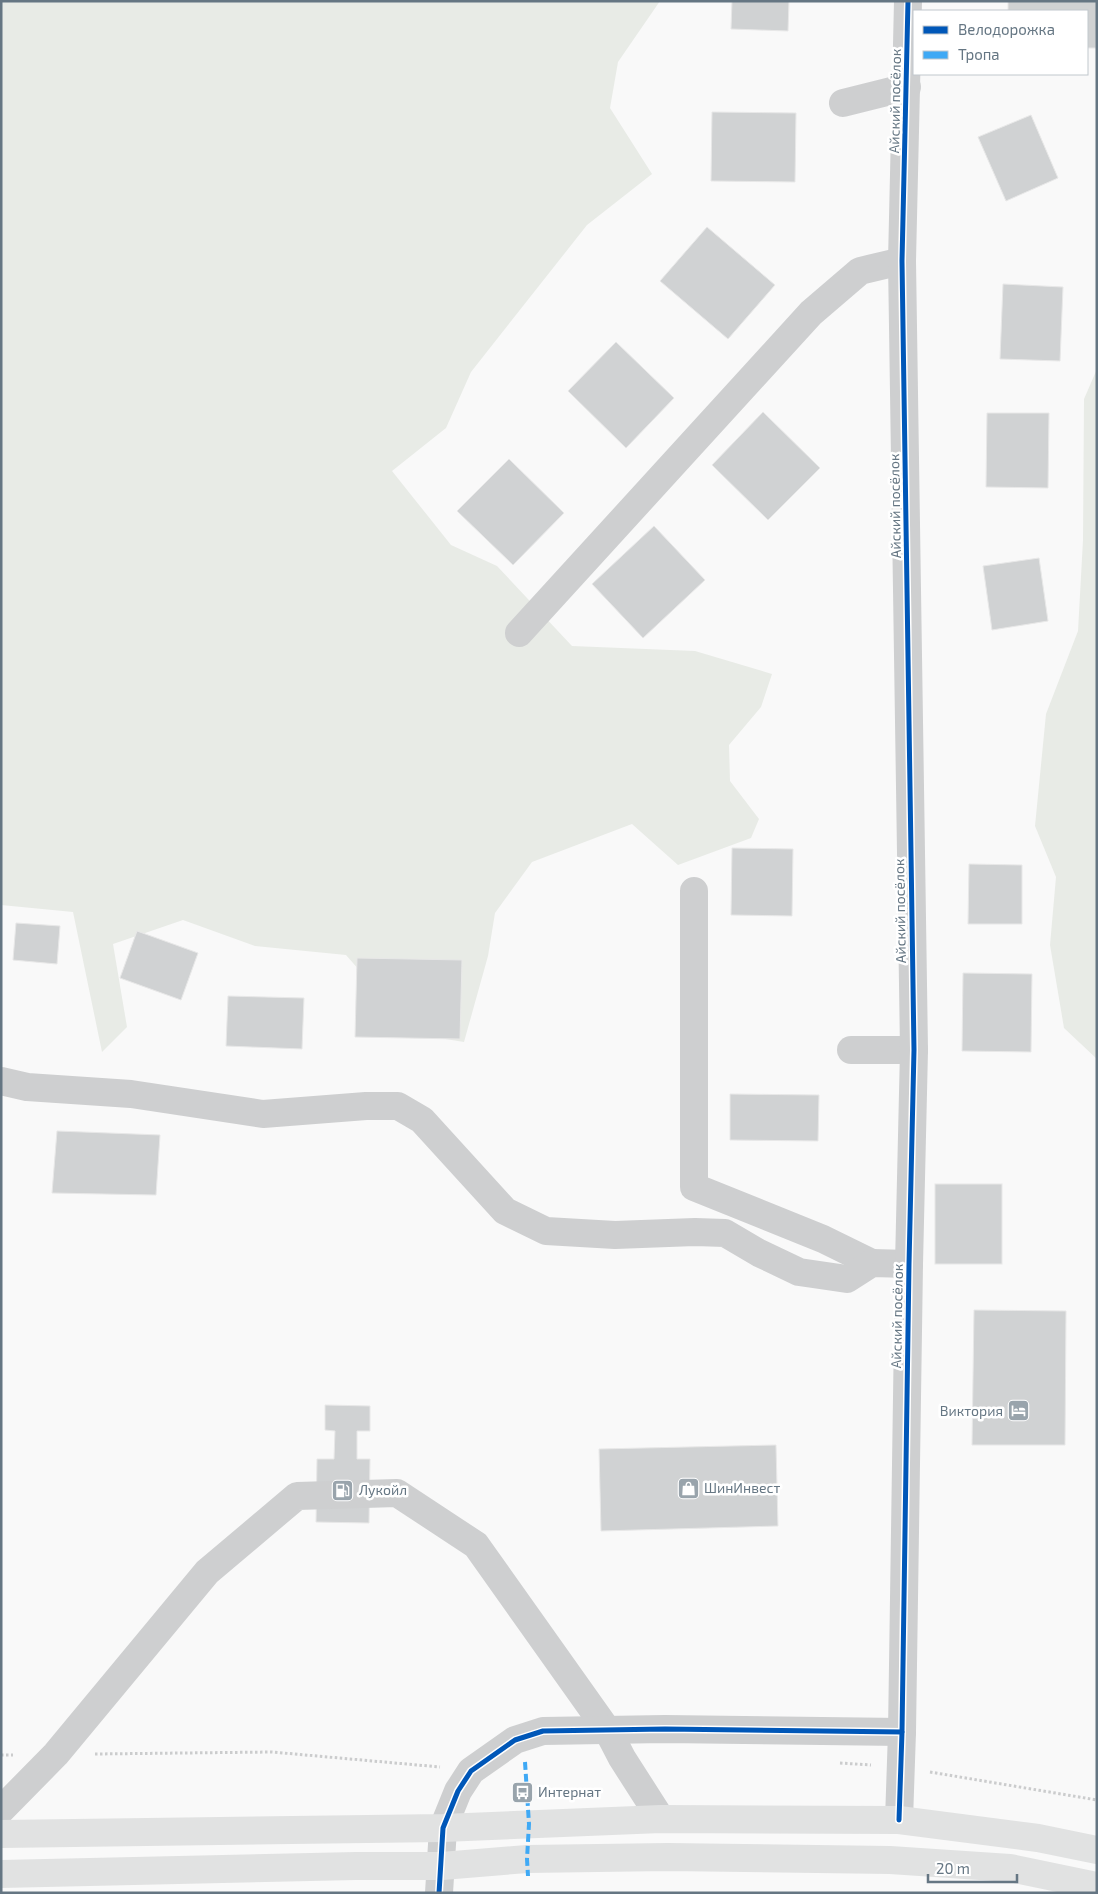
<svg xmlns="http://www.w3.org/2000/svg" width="1098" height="1894" font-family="'Exo 2',sans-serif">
<rect width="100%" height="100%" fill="#f9f9f9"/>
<!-- green -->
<g fill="#e8ebe6">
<polygon points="1,1 660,1 618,62 610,108 652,174 587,225 471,372 446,428 392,471 451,545 497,566 572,646 695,651 772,674 761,707 729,745 730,781 759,819 751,838 678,865 632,824 532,862 495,913 488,956 464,1042 415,1034 346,955 255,946 183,920 113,944 127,1027 102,1052 73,912 1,905"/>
<polygon points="1097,369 1097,1059 1064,1028 1050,945 1056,877 1035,826 1046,714 1078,631 1083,540 1084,399"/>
</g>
<!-- building -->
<g fill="#d0d2d3" stroke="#e8e8e8">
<polygon points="732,1 789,1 788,31 731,29"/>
<polygon points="1008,1 1097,1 1096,48 1087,48 1087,11 1008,11"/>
<polygon points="712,112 796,113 795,182 711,181"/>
<polygon points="1031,115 1058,178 1006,201 978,137"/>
<polygon points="707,227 775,285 728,339 660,281"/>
<polygon points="1003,284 1063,287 1060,361 1000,359"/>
<polygon points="616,342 674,398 626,448 568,391"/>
<polygon points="763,412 820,468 768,520 712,465"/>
<polygon points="987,413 1049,413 1048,488 986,487"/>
<polygon points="509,459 564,513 513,565 457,511"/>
<polygon points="654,526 705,580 643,638 592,584"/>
<polygon points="1039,558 1048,621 992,630 983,566"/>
<polygon points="732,848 793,849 792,916 731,915"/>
<polygon points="969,864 1022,865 1022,924 968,924"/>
<polygon points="16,923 60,926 57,964 13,960"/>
<polygon points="137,931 198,953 181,1000 120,978"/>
<polygon points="357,958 462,960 460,1039 355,1037"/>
<polygon points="963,973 1032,974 1031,1052 962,1051"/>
<polygon points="228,996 304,998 302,1049 226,1046"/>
<polygon points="730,1094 819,1095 818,1141 730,1140"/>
<polygon points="57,1131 160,1135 156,1195 52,1193"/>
<rect x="935" y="1184" width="67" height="80"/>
<polygon points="974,1310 1066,1311 1065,1445 972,1445"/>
<polygon points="325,1405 370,1406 370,1431 357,1431 357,1459 370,1459 369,1523 316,1522 317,1459 334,1459 335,1431 325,1430"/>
<polygon points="776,1445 778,1526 601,1531 599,1449"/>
</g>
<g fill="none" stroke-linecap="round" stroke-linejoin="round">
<!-- path -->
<g stroke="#cbcccd" stroke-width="3" stroke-dasharray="2.5 2.5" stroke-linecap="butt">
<polyline points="95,1754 272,1752 440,1767"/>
<polyline points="1,1755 13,1755"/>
<polyline points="840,1763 871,1765"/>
<polyline points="930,1772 1097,1800"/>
</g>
<!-- minor -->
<g stroke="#cecfd0" stroke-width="28">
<polyline points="843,103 907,87"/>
<polyline points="519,633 811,313 860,271 902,261"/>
<polyline points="694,891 694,1187 823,1239 872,1263"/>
<polyline points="851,1050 914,1050"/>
<polyline points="1,1081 27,1087 131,1094 263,1114 366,1106 398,1106 422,1120 505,1211 546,1231 615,1235 695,1232 725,1233 759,1253 799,1272 847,1279 872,1263 909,1264"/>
<polyline points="1,1810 56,1754 207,1572 297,1496 397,1493 476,1545 608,1731 622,1758 661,1819"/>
<polyline points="899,1820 902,1732 909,1264 914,1050 902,261 908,1"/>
<polyline points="439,1893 443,1828 458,1791 471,1771 515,1740 543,1731 665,1729 902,1732"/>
</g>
<!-- major -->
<g stroke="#e1e2e2" stroke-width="28">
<polyline points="1,1834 443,1828 661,1819 899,1820 1038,1838 1097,1850"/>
<polyline points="1,1874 356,1866 442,1866 527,1859 668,1857 890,1860 1010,1868 1097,1886"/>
</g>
<!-- quiet -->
<polyline stroke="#3fa9f5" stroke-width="4" stroke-dasharray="8 4" stroke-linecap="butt" points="525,1762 529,1824 527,1859 528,1876"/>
<defs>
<g id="cycleway">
<polyline points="899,1820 902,1732 909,1264 914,1050 902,261 908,1"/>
<polyline points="439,1893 443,1828 458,1791 471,1771 515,1740 543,1731 665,1729 902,1732"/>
</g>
</defs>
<!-- cycleway casing -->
<use href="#cycleway" stroke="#fff" stroke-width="8"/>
<!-- cycleway -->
<use href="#cycleway" stroke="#0057b8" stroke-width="5"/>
</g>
<!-- icons -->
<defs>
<symbol id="hotel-square" viewBox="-11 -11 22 22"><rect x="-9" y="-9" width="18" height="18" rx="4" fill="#99a4ac" stroke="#fff"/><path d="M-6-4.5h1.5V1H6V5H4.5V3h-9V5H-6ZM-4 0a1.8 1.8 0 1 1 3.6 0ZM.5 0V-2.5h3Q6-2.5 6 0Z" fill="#fff"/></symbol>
<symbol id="shop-square" viewBox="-11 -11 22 22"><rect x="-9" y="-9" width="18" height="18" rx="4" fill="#99a4ac" stroke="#fff"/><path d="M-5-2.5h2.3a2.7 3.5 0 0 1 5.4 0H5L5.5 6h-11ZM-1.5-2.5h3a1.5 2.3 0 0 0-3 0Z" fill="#fff"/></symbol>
<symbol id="fuel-square" viewBox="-11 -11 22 22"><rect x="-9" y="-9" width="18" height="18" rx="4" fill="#99a4ac" stroke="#fff"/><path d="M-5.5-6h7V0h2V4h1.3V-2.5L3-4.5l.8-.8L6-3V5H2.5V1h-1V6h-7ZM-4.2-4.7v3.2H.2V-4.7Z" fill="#fff"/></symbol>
<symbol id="bus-square" viewBox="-11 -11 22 22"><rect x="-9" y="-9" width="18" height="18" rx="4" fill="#99a4ac" stroke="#fff"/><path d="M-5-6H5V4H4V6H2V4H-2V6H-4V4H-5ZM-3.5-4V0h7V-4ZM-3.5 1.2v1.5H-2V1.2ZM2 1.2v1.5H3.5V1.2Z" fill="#fff"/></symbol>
</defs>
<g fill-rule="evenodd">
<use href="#hotel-square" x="1006" y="1398" width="25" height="25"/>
<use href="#shop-square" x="676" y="1476" width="25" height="25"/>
<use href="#fuel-square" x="330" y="1478" width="25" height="25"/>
<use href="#bus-square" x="510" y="1780" width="25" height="25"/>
</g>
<g text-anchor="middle" stroke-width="5" stroke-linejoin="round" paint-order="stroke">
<!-- street labels -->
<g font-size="14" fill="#657683" stroke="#fff">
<text transform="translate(895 101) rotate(-89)" y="5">Айский посёлок</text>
<text transform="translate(895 506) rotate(-91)" y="5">Айский посёлок</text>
<text transform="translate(900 911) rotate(-91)" y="5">Айский посёлок</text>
<text transform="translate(897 1316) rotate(-89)" y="5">Айский посёлок</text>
</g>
<!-- poi labels -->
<g font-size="14" fill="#657683" stroke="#fff" text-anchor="start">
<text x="1003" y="1416" text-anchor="end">Виктория</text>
<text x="704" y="1493">ШинИнвест</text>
<text x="359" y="1495">Лукойл</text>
<text x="538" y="1797">Интернат</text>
</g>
</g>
<!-- border -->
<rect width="1098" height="1894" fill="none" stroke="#657683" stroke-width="5"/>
<!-- legend -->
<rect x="913" y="10" width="175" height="65" fill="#ffffff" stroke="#c1c8cd"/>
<rect x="923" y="26" width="25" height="8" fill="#0057b8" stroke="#c1c8cd"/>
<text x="958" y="35" font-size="15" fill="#657683">Велодорожка</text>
<rect x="923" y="51" width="25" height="8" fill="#3fa9f5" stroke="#c1c8cd"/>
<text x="958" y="60" font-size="15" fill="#657683">Тропа</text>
<!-- scale -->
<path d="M928 1874v8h89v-8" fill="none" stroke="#657683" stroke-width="2.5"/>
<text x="936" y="1874" font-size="15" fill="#657683" stroke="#ffffff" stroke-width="4" paint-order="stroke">20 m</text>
</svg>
